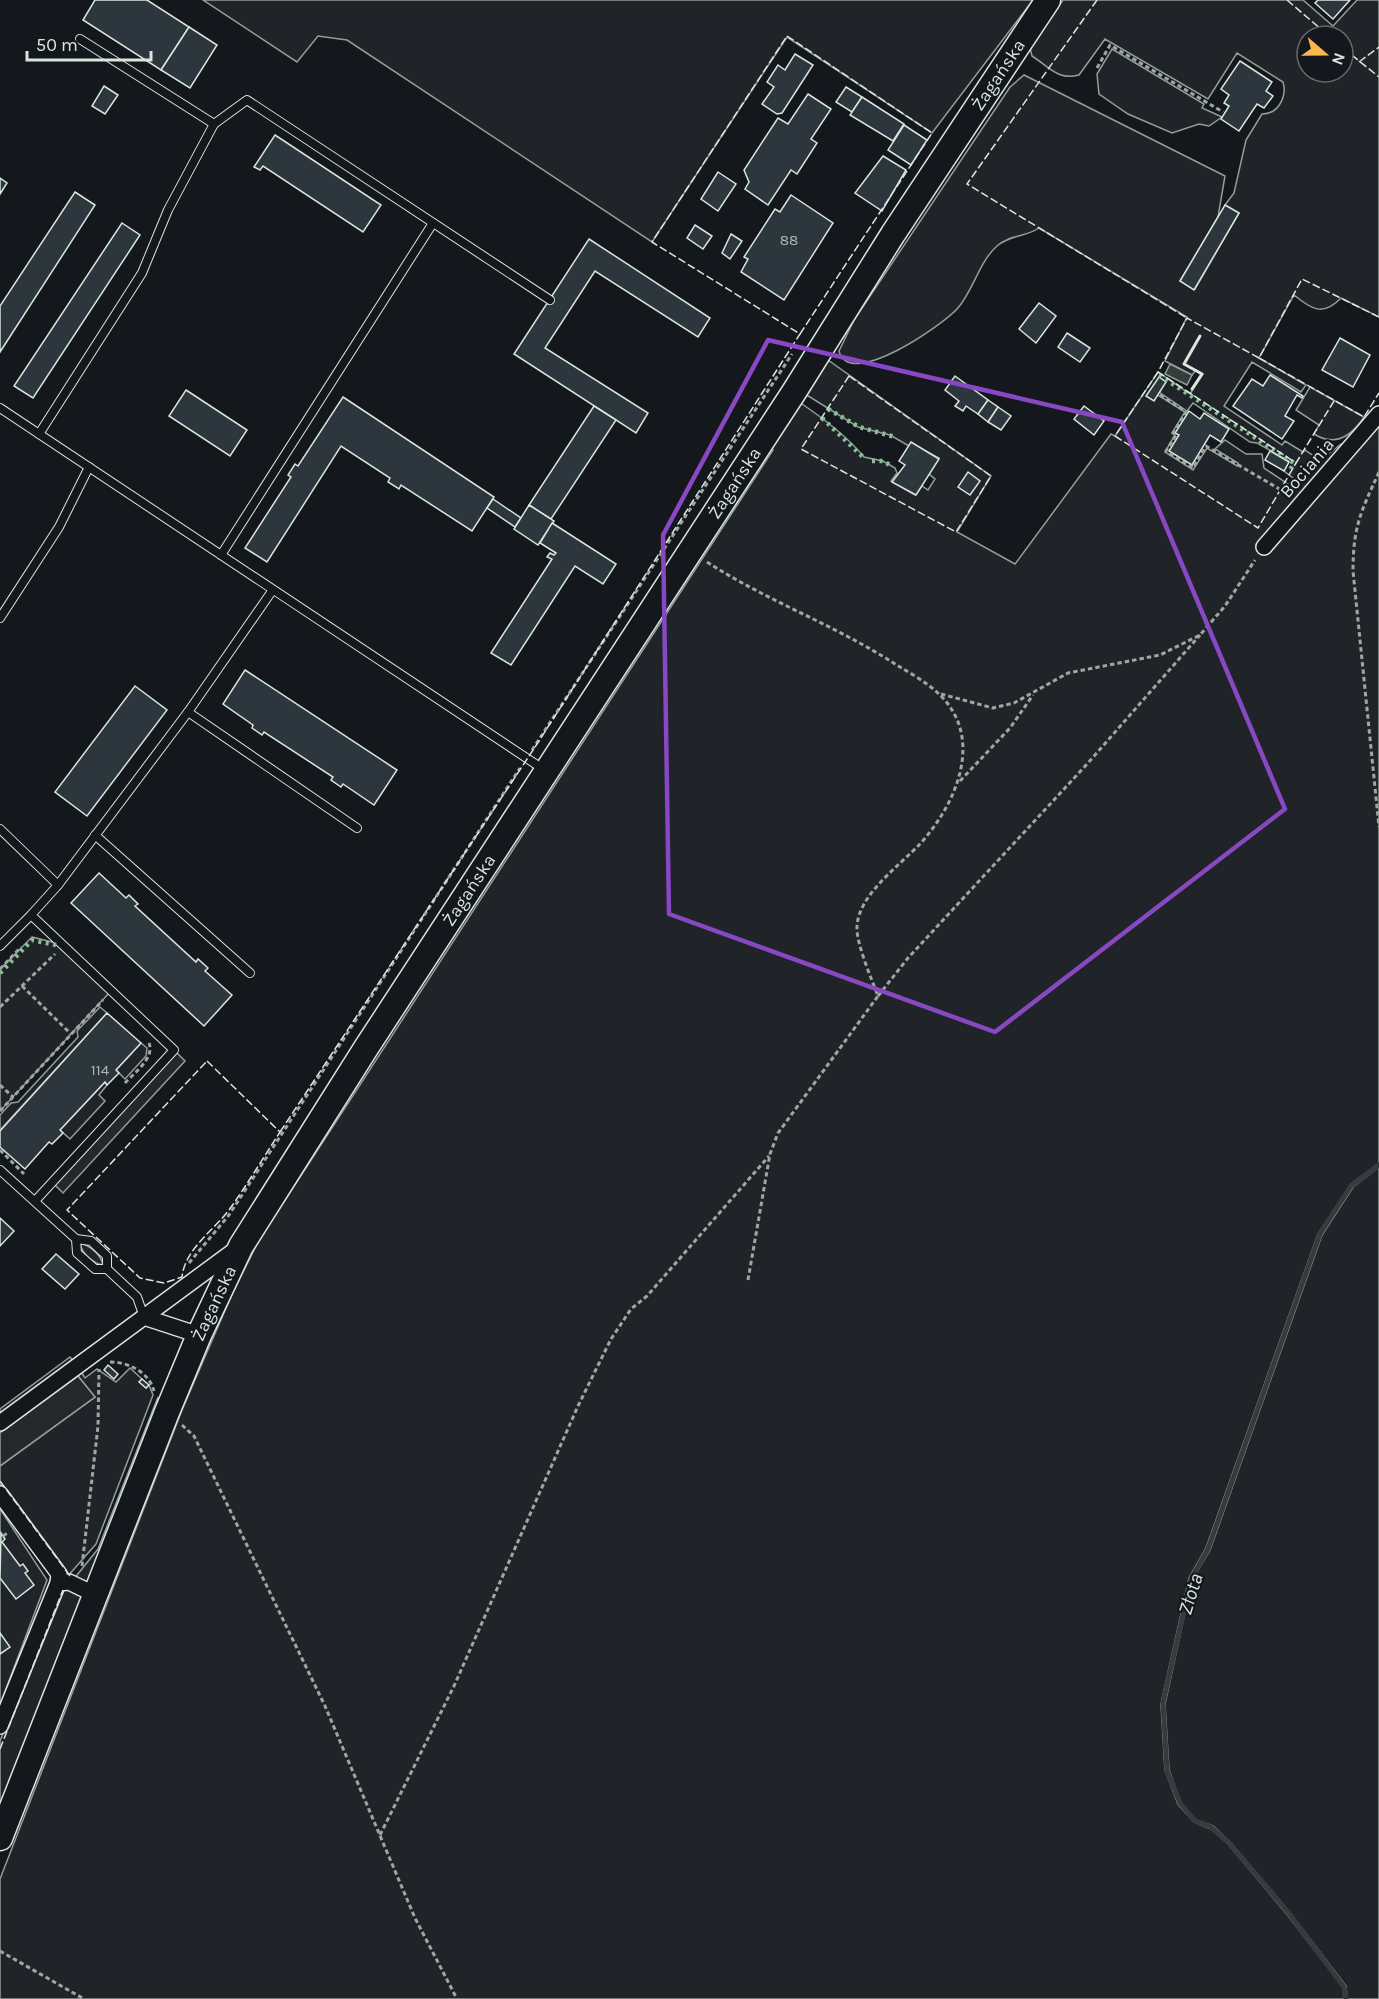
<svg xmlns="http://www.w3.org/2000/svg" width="1379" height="1999" font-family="Karla,sans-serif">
<rect width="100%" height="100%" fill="#14181c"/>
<!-- green -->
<g fill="#202428" stroke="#939e99" stroke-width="1.5" fill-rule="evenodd">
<polygon points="203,0 1033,0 932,133 787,37 652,242 347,40 318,36 297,62"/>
<path d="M1063 0H1303L1333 26 1357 0H1379V317L1341 298C1323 317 1311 309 1294 295L1259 358 1306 385 1301 392 1252 362 1224 406 1282 445 1285 441 1303 452 1305 450 1315 457 1317 463 1341 444 1346 445 1379 414V1163L1351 1184 1318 1234 1206 1548 1189 1578 1161 1704 1165 1770 1178 1804 1194 1822 1211 1829 1228 1844 1286 1913 1343 1987 1344 1999H0V1879L182 1410 233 1292 259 1240 773 450 770 448 799 402C823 418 846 435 864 457L883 461 895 468 897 473 891 481 915 495 922 486 928 490 935 479 929 474 939 458 911 443 909 446 890 435 858 427 805 394 828 360 991 476 957 532 1015 564 1111 434 1115 436 1158 372 1190 394 1203 374 1196 370 1192 375 1165 361 1187 317 1039 228C1026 237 1009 235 997 246 979 262 974 289 958 308 944 324 849 391 839 351L854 320 1010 87 1024 75 1225 176 1218 217 1180 281 1195 289 1239 213 1225 205 1234 193 1246 140 1262 114C1279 114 1287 96 1283 82L1237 53 1208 99 1105 39 1079 75C1058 81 1048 66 1032 56L1030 48ZM1307 36H1343V72H1307ZM1159 377 1166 382 1159 392 1187 411 1193 403 1250 442 1257 443 1289 461 1284 471 1297 481 1288 484 1264 468 1262 454H1246L1225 440 1215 449 1238 463 1237 466 1207 448 1193 470 1165 452 1175 435 1172 433 1185 412 1158 395Z"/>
<polygon points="1112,49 1204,104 1202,108 1222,117 1209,126 1199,124 1172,133 1128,114 1099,94 1097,74"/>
<path d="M1310 387 1364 417C1351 437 1335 447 1314 434L1319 425 1296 410Z"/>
<polygon points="32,937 56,943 109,993 0,1111 0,969"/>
<polygon points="100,1007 107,1013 0,1130 0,1115 11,1103 18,1102 78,1037 77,1031"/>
<polygon points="141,1043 147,1048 146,1056 125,1079 116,1070"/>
<polygon points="105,1082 107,1085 99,1095 105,1101 70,1139 60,1130"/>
<polygon points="1379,1167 1379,1999 1347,1999 1346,1986 1287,1909 1231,1843 1213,1826 1196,1820 1181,1803 1169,1770 1165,1704 1192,1580 1210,1550 1322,1235 1353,1187"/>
<path d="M80 1243C91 1246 101 1255 103 1265 92 1263 82 1254 80 1243Z"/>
<polygon points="70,1357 73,1361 0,1414 0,1409"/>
<polygon points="130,1368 142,1379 140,1382 146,1388 149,1385 153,1395 96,1544 67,1577 0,1484 0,1466 95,1397 78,1376 82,1373 85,1378 97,1369 116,1382"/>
<polygon points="158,1397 158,1405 88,1585 73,1580 98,1549"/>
<polygon points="0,1509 47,1580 0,1705"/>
<polygon points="63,1590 73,1590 83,1596 0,1818 0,1741 58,1596"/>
</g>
<!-- parking -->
<g fill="#24282b" stroke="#939e99" stroke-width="1.5">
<polygon points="176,1052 185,1061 63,1193 54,1184"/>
<polygon points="78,1376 95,1397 0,1466 0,1433"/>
</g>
<!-- water -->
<polygon fill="#363b3e" stroke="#939e99" stroke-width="1.5" points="1170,364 1192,375 1187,385 1165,374"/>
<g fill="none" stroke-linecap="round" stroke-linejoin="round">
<!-- stream -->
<polyline stroke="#363b3e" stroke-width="5" points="1346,1999 1344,1987 1287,1911 1229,1843 1211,1827 1195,1821 1180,1803 1167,1771 1163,1703 1191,1579 1208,1549 1320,1234 1351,1186 1379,1165"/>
</g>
<!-- building -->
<g fill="#2c363c" stroke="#d8e6dc" stroke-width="1.5">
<polygon points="95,0 147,0 189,27 161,70 83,20"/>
<polygon points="1318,0 1350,0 1333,19 1315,3"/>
<polygon points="189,27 217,45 190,88 161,70"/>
<polygon points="795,54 813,65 782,113 777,114 762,104 774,87 767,82 778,65 785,70"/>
<polygon points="1240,61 1272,82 1266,91 1273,96 1264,108 1257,104 1239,131 1221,119 1229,106 1224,103 1229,95 1221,89"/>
<polygon points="104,86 118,95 105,114 92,106"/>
<polygon points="846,87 862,97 852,112 836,102"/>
<polygon points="808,94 831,109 811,139 817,143 797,174 791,170 768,205 745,189 749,182 744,170 778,118 788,124"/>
<polygon points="862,97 904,124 893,141 850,115"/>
<polygon points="904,125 927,140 911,165 888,150"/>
<polygon points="275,135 381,205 363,232 263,166 260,170 254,167"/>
<polygon points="883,156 906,170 882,211 855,193"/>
<polygon points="718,172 736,184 718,211 701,199"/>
<polygon points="0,178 7,183 0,194"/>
<polygon points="75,192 95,205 0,352 0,306"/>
<polygon points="791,195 833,223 784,300 741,272 748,259 744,257 775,209 780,212"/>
<polygon points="1225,205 1239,213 1194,290 1180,281"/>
<polygon points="122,223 140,235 33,398 14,386"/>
<polygon points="695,225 712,236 703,249 687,238"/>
<polygon points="731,234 742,241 730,259 722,253"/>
<polygon points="589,239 710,318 698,337 595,271 545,348 648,413 636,433 514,354"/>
<polygon points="1039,303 1056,316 1036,343 1019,329"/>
<polygon points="1067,333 1090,348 1080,362 1058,347"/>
<polygon points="1340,338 1370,355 1353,387 1322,370"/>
<polygon points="1270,375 1303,396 1302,398 1297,395 1285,416 1294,421 1282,439 1233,406 1252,379 1263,386"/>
<polygon points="955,376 988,400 978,414 966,406 963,411 955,406 959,401 945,390"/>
<polygon points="1159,377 1166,382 1154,401 1146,396"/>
<polygon points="186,390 247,430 230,456 169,416"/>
<polygon points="343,397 494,497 472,531 401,485 399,489 388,482 390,478 341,446 267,562 245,548 291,477 288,475 295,464 298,466"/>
<polygon points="988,400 998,407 988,422 978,414"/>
<polygon points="594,406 616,420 551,519 529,505"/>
<polygon points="1084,406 1104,421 1094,435 1074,419"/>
<polygon points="998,407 1011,416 1001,430 988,422"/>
<polygon points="1189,411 1200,419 1204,413 1229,429 1221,442 1210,435 1192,465 1169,451 1179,435 1175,433"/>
<polygon points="911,442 939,459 916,495 892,482 905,465 899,461"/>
<polygon points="1270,451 1289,462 1284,471 1265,460"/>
<polygon points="968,472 980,481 970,495 958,487"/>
<polygon points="493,499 521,518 515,527 487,508"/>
<polygon points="529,505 554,521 538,545 514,529"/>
<polygon points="552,523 616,564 603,584 575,566 511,665 491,653 552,559 547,557 550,553 554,555 556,553 540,543"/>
<polygon points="245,670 397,770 374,805 343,784 341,787 331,780 333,777 264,732 262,735 252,728 253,725 223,704"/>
<polygon points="135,686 167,710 87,816 55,792"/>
<polygon points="99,873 126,898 129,895 138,904 135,906 196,962 198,959 208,968 205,971 232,995 204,1026 71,903"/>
<polygon points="107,1013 141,1043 116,1070 119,1073 107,1085 105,1082 60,1130 63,1133 52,1144 49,1142 25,1169 0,1147 0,1131"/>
<polygon points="0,1218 14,1231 0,1246"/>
<polygon points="56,1254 79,1274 65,1289 42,1269"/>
<polygon points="108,1365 118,1374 114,1379 104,1370"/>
<polygon points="142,1379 149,1385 146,1388 139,1382"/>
<polygon points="1,1533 5,1539 2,1542 20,1566 23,1564 28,1571 25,1573 34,1585 16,1599 0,1578"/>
<polygon points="0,1633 10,1647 0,1654"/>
</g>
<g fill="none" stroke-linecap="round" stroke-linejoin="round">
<defs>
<g id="service">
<polyline points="80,39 214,124"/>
<polyline points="0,408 543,769"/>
<polyline points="39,434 142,273 168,210 214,124 247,100 550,300"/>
<polyline points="221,555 433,223"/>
<polyline points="0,618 59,527 89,467"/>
<polyline points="188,712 357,828"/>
<polyline points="0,829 58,885"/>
<polyline points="95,835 250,973"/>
<polyline points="31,915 58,885 188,712 272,591"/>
<polyline points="0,946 31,915 174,1050 35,1201"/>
<polyline points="0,1170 76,1239 91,1241 107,1256 107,1269"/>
<polyline points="76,1239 77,1253 95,1269 107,1269 137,1297 144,1317"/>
</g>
<g id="minor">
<polyline points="1264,547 1379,414"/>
<polyline points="144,1317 239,1247"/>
<polyline points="0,1423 144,1317 199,1335"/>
<polyline points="0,1494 59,1574 58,1583 0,1726"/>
<polyline points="58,1583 69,1582 96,1595"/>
</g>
<g id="primary">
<path id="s1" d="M0 1838 167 1412 199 1335 241 1246 366 1048 794 392 893 234 1048 0"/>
</g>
</defs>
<!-- service casing -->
<use href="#service" stroke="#d8e6dc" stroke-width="10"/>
<!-- minor casing -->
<use href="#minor" stroke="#d8e6dc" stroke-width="18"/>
<!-- primary casing -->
<use href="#primary" stroke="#d8e6dc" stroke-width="27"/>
<!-- path -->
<g stroke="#9da8a2" stroke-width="3" stroke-dasharray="4.5 3" stroke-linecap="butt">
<polyline points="1097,68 1110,45 1223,112"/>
<polyline points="1160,395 1186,412 1173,433 1176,435 1166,451 1193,468 1206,446 1281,490"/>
<path d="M1379 472C1361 512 1353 526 1353 571L1379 827"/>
<path d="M707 562C767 601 835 625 895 664 910 673 928 683 940 695 985 739 956 805 919 845 899 866 858 895 857 927 856 943 872 980 878 996L778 1133 770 1154 748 1280"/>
<polyline points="941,694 993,708 1014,703 1068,673 1160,655 1200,635 1225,606 1255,560"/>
<polyline points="532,750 792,354"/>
<polyline points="960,781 1010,728 1033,695"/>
<polyline points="0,969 21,947"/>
<polyline points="22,986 71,1034"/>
<polyline points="878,996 908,958 1088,763 1200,635"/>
<polyline points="0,1007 55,954"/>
<path d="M125 1083C134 1073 155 1058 149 1043"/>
<polyline points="0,1085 13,1097"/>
<polyline points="0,1111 103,1000"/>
<polyline points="0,1150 24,1174"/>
<polyline points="189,1263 229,1215 520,768"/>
<path d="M110 1362C128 1362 149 1372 154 1391"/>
<polyline points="182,1425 194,1436 325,1706 415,1918 457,1999"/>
<polyline points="3,1536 9,1532"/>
<polyline points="82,1566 98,1426 99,1369"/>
<polyline points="380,1835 454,1686 578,1406 611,1339 631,1309 647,1296 769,1156"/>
<polyline points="0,1951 84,1999"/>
</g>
<!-- service -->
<use href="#service" stroke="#14181c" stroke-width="8"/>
<!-- minor -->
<use href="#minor" stroke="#14181c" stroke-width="15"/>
<!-- primary -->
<use href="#primary" stroke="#14181c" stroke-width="24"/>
<!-- hedge -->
<g stroke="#8ac095" stroke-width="4.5" stroke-dasharray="3 4.5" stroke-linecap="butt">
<polyline points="1159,375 1294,463 1289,472"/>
<polyline points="828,409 859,427 895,437"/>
<polyline points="822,418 863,457"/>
<polyline points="872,461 883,461 890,465"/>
<polyline points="0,973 32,940 56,945"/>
</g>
<!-- fence -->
<g stroke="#d8e6dc" stroke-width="1.5" stroke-dasharray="8 3" stroke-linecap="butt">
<polyline points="1097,0 967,184 1187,318"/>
<polyline points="1287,0 1329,36"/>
<polygon points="787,36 932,133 800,334 652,242"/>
<polyline points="1343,48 1379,77"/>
<polyline points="1359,62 1379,47"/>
<polyline points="1379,317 1302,279 1259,358 1364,417 1379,393"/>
<polyline points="1259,358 1187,318 1158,372 1296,463 1334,401"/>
<polyline points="1158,372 1115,436 1258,528 1296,463"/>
<polygon points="849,376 991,476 956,532 801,449"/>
<path d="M207 1061 280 1132C263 1158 247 1185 229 1210 213 1231 185 1249 182 1277L164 1283 140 1278 67 1210Z"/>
<polyline points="280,1132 537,744 800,334"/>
<polyline points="0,1481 70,1576"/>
<polyline points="0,1749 63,1590"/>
</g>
<!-- wall -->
<polyline stroke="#d8e6dc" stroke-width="3" points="1192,389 1202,374 1184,364 1200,336"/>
</g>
<!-- marked area -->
<path fill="none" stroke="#8948c3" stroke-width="4.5" stroke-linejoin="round" d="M768 340 1122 422 1285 809 995 1032 669 914 663 535Z"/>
<g text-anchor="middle" stroke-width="4.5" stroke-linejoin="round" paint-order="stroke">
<!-- number labels -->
<g font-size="15" fill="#adbab4">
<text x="789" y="245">88</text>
<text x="100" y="1075">114</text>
</g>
<!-- street labels -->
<g font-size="18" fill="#d8e6dc" stroke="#14181c">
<text dy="6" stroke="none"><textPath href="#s1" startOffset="2034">Żagańska</textPath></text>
<text transform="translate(1307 468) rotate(-49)" y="6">Bociania</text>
<text dy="6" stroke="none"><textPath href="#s1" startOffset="1548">Żagańska</textPath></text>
<text dy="6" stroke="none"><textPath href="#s1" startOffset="1062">Żagańska</textPath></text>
<text dy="6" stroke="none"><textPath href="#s1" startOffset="576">Żagańska</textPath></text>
</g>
<!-- water labels -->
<g font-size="20" font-style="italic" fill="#d8e6dc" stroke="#14181c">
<text transform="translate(1190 1594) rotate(-73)" y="7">Złota</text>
</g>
</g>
<!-- north arrow -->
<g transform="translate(1325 54) rotate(110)"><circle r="28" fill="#14181c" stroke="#626a69" stroke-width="1.5"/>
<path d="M0-4.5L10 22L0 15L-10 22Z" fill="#ffb74d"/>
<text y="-9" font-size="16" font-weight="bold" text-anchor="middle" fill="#d8e6dc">N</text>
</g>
<!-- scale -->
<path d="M27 51v9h124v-9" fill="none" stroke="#d8e6dc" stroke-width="3"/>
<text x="36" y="51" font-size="18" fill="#d8e6dc" stroke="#14181c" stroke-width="4.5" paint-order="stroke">50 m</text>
</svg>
